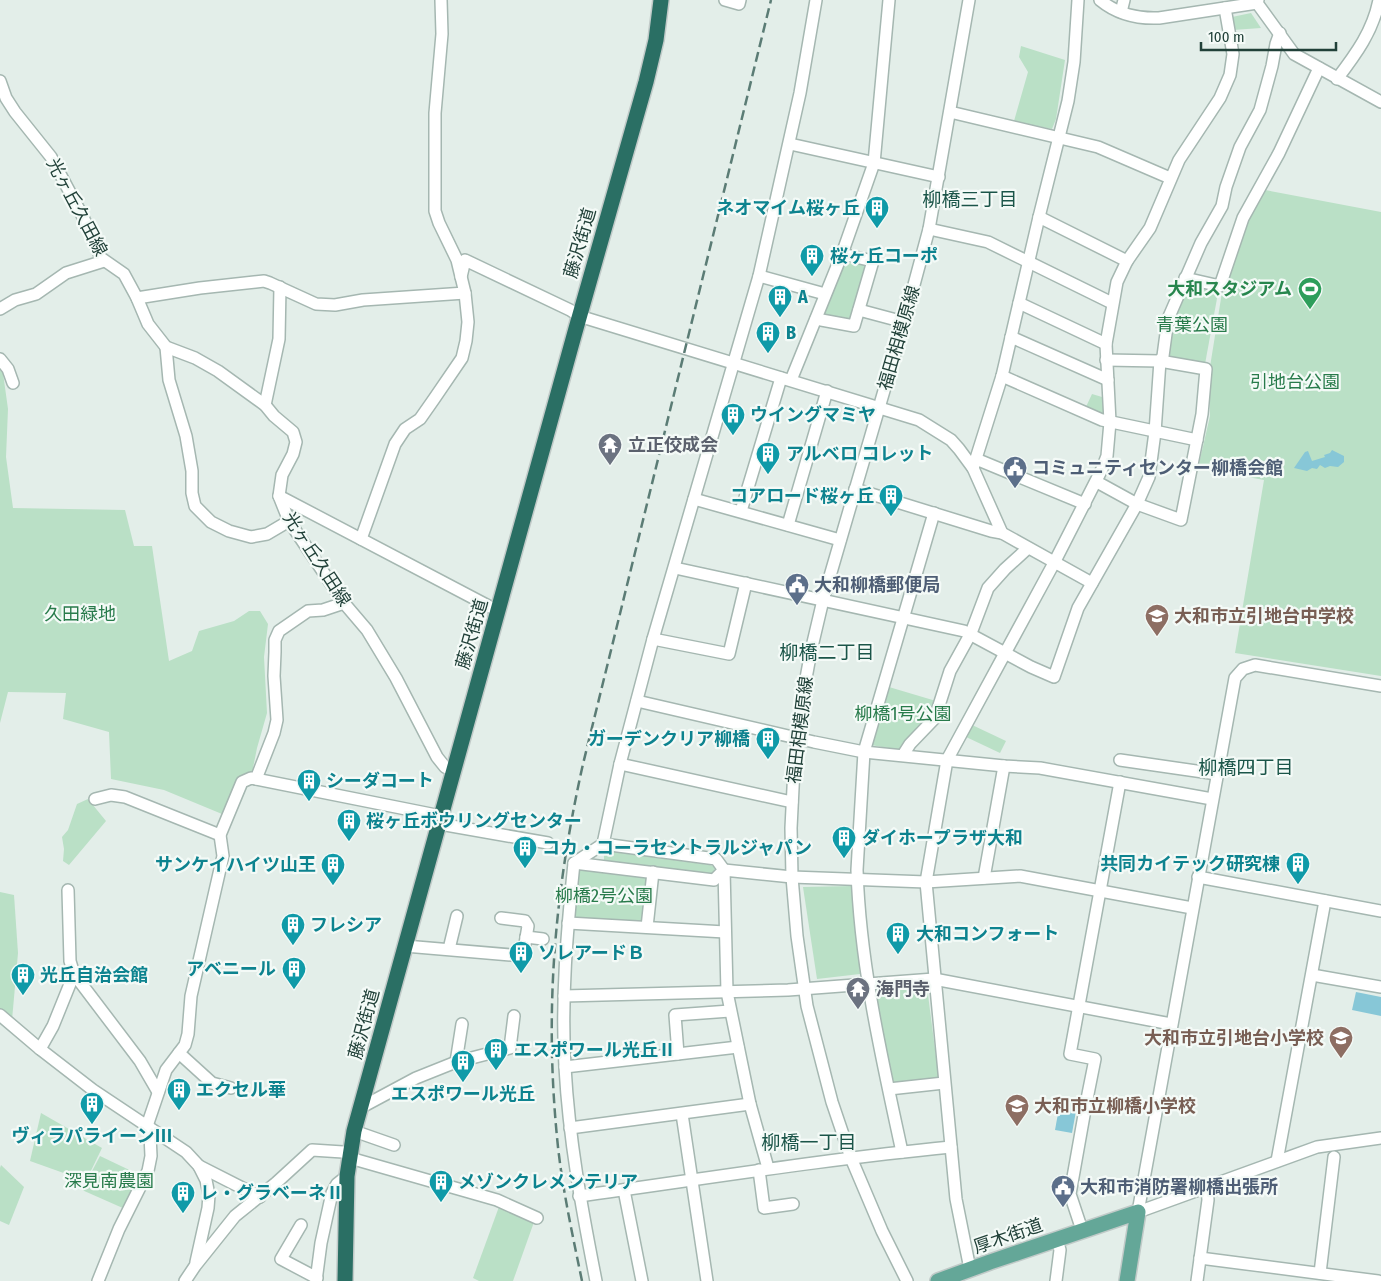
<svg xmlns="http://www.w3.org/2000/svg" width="1381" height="1281" font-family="'Fira Sans Condensed','Noto Sans JP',sans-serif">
<rect width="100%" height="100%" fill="#e3eee9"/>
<!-- green -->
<g fill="#bae0c6">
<polygon points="1251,13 1261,28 1233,30 1232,17"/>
<polygon points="1021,46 1065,60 1056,119 1052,129 1014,121 1028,72 1019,57"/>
<polygon points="1265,190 1381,212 1381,676 1235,653 1264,480 1198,468 1210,416 1209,373 1223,286 1243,225"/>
<polygon points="845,258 868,265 851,322 822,316"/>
<polygon points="1187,284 1218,293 1205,364 1167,357 1173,317"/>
<polygon points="0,370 3,373 8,409 6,457 13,508 125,510 134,546 152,546 169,661 192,651 199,631 234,621 249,611 260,611 268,624 264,657 267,713 257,748 252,773 237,778 222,814 164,790 111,779 109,732 63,719 66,693 8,692 0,723"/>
<polygon points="1092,394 1102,397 1104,417 1085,409"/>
<polygon points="889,687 936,701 931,716 899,750 871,745"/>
<polygon points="970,724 1006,741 1000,753 964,736"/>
<polygon points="88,799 106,821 69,865 63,861 64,849 62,837 68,830 77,804"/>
<polygon points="608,851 710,865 715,867 714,874 709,876 608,863 604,860 604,853"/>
<polygon points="574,863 653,872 647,927 568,923"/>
<polygon points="852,886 860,974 817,979 803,887"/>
<polygon points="0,892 14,895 18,953 12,1020 0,1010"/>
<polygon points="927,987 939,1080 894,1083 874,991"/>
<polygon points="41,1113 102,1148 86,1181 30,1161"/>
<polygon points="100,1156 142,1176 125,1209 82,1190"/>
<polygon points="1,1165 24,1187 9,1225 0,1221 0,1168"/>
<polygon points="500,1204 534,1222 513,1281 479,1281 473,1278"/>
</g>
<!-- water -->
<g fill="#87c7d7">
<polygon points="1332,450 1344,456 1344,462 1338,467 1330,466 1325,468 1320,465 1317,469 1312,468 1307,471 1294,468 1305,452 1308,451 1312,461 1325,457 1324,455 1330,453"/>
<polygon points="1356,992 1381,997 1381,1016 1352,1010"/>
<polygon points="1061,1097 1078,1100 1072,1133 1055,1130"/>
</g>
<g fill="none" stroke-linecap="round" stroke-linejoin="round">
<defs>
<g id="minor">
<polyline points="725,0 739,4 740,0"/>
<path d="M1100 0C1117 14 1137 19 1159 18L1257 3"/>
<polyline points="1258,0 1257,3 1294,54 1381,102"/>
<polyline points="1121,12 1124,0"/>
<path d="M1337 79C1356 54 1373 31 1379 0"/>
<polyline points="0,81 6,98 15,112 51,157 83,217 101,258 124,274 137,298 148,324 166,347 195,358 218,371 265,405 274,416 293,432 296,442 293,454 282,475 279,496 289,521 344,603 367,630 396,678 437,757 445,767 453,771"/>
<polyline points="950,112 1098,147 1170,178"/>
<polyline points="790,144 939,177"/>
<polyline points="1039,217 1127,261"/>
<polyline points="929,229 988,242 1112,303"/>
<polyline points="759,276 825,294"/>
<polyline points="461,277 465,260 570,310 579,316 919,420 951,440 959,449 973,468 1002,533 1092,583"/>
<polyline points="1185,278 1220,286 1243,218 1279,153 1319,68"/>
<polyline points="137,298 200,288 264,281 270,283 316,304 335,305 363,300 465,293"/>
<polyline points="1019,303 1106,344"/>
<polyline points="0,309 15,300 36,294 66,273 104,261"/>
<polyline points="859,310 904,322"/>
<polyline points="816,319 854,326 873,261 842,254"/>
<polyline points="1011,337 1108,380"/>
<polyline points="166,347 169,380 186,436 192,471 192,493 195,506 211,522 229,531 251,537 267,534 289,521"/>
<polyline points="0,359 8,369 13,383"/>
<polyline points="1002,376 1102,420 1197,440"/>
<polyline points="791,380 842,254 874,163 889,0"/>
<polyline points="265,405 279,339 280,287"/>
<polyline points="976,459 1085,504"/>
<polyline points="973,468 1002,376 1039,217 1068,101 1074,62 1078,0"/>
<polyline points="1097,482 1137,504 1181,520 1202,414 1206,369 1160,361 1106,360"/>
<polyline points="855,489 991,531 1002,533"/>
<polyline points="279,496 498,611"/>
<polyline points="694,499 840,540"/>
<polyline points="741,511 781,378"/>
<polyline points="788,525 827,391"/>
<polyline points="361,539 395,444 405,429 420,419 434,399 462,358 466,341 468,322 465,293 457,260 439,223 435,211 435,113 442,34 441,0"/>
<polyline points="675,568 964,631 1031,667 1054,677 1078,608 1137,504 1149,477 1155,432 1160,361 1163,356 1168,319 1201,243 1222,206 1226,187 1240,147 1260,110 1272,66 1276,44 1280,33"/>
<polyline points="653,639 729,654 746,583"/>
<polyline points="1381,686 1255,665 1243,669 1235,678 1138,1212 1317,1147 1381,1138"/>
<polyline points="637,701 814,742 864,752 1004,766 1040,768 1212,799"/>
<polyline points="903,755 910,744 935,718 950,671 971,633 988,588 1005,569 1028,548"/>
<polyline points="1120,760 1217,774"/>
<polyline points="620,764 792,802"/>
<polyline points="256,779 274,733 277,720 274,676 275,652 275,640 279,631 308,611 323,610 344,603"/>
<polyline points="95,799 111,795 125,797 220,835"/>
<polyline points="440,824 548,843"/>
<polyline points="574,863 714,880 724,870 716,859 603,844"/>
<polyline points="1198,877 1381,911"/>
<polyline points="984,878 1004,766"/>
<polyline points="68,890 70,961 74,974 140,1061 158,1092"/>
<polyline points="568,923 725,932"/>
<polyline points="647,927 653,872"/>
<polyline points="526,937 543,939"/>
<polyline points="405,946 523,956 528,926 525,921 501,918"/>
<polyline points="449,949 457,916"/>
<polyline points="1312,975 1381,987"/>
<polyline points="564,996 788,990 934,979 1171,1024"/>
<polyline points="0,1015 40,1049 93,1090 186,1152 199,1166 206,1180 209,1195 208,1208 196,1262"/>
<polyline points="40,1049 53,1026 74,974"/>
<polyline points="179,1053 212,1083 231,1088"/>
<polyline points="678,1054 675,1015 730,1011"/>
<polyline points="456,1062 462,1024"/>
<polyline points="565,1067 738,1047"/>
<polyline points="889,1089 944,1083"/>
<polyline points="360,1108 416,1078 456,1062 510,1048 514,1016"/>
<polyline points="682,1114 707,1281"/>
<polyline points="570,1128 750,1104"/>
<polyline points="354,1131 394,1145"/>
<path d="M902 1152C882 1059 860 965 857 870L864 752 934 513"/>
<polyline points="1277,1161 1325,901"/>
<polyline points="199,1166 260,1197"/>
<polyline points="768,1168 750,1104 727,992 724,870 792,877 926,882 1020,876 1192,908"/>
<polyline points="759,1170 764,1208 793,1204"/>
<polyline points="624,1190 642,1281"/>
<path d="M579 1196C703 1179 826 1159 951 1147"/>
<polyline points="301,1225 281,1259 317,1278"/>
<polyline points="1082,1230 1070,1194 1086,1104 1095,1059 1070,1054 1120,782"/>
<polyline points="1200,1258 1378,1281"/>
<polyline points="970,1269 956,1199 926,882 947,760 1054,563 1102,469 1107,456 1110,422 1106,344 1117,282 1127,261 1150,228 1179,160 1220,98 1230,75 1233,54 1225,8"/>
<polyline points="1320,1273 1334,1157"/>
<polyline points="98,1281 119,1229 148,1171 151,1156 150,1135 148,1123 166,1070 185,1045 188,1034 191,996 223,856 220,835 242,782 251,778 441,816"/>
<polyline points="185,1281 195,1266 235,1216 276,1183 312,1150 343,1152 357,1160 497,1200 537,1218"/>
<polyline points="316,1281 321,1243 332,1193 337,1184 347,1176"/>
<path d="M596 1281C582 1210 569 1140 565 1067 561 999 567 931 574 863L603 844 620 764 653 639 759 276 800 93 816 0"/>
<polyline points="907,1281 882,1231 851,1158 832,1102 807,1006 797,936 792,877 791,828 794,768 802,700 811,651 823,600 904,322 929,229 969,0"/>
<polyline points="1056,1281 1060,1250 1057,1239"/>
<polyline points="1197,1281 1208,1200 1207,1188"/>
</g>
<polyline id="major" points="938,1281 990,1262 1138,1212 1127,1281"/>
<polyline id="highway" points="345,1281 347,1176 354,1131 575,332 646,82 656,40 661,0"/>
</defs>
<!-- minor casing -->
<use href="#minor" stroke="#a5b7b1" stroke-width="14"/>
<!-- major casing -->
<use href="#major" stroke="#c1cac8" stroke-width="18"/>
<!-- highway casing -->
<use href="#highway" stroke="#c1cac8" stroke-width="18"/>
<!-- minor -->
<use href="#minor" stroke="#fff" stroke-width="11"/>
<!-- major -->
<use href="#major" stroke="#64a798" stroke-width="15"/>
<!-- highway -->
<use href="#highway" stroke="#2a6f64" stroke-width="15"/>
<!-- rail -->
<path stroke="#5b7c75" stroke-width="2.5" stroke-dasharray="10 5" stroke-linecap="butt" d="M582 1281C573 1237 563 1192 558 1147 544 1014 554 894 583 764L771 0"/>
</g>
<!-- icons -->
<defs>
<symbol id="building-pin" viewBox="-11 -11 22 30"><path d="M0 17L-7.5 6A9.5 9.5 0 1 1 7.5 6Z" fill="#0f9aa8" stroke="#f4faf7"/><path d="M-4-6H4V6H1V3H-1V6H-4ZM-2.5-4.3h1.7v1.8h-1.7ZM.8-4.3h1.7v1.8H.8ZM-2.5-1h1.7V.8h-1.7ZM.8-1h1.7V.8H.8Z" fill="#fff"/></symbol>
<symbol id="stadium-pin" viewBox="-11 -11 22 30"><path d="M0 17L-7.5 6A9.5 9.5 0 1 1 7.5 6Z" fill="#2e9e5b" stroke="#f4faf7"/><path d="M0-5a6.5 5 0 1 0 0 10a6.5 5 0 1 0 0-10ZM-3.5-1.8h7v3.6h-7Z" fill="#fff"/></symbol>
<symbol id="temple-pin" viewBox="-11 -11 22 30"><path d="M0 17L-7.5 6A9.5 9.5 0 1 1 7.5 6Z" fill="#6b7280" stroke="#f4faf7"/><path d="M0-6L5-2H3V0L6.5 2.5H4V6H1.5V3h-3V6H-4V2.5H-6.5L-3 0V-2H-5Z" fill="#fff"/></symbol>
<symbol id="civic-pin" viewBox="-11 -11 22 30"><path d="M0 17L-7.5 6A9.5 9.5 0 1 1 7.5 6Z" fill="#5c6f8a" stroke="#f4faf7"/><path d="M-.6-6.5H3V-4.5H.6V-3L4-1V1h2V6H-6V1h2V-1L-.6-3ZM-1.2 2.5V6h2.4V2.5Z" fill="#fff"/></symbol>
<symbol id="school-pin" viewBox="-11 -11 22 30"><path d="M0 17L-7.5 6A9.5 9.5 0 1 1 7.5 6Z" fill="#8d6e63" stroke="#f4faf7"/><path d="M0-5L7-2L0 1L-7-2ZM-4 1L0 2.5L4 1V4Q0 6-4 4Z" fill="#fff"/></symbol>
</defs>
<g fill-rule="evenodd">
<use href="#building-pin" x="863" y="194" width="28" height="38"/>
<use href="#building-pin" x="798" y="242" width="28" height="38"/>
<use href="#stadium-pin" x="1296" y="275" width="28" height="38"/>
<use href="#building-pin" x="766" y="283" width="28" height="38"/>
<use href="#building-pin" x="754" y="319" width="28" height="38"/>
<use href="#building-pin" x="719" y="401" width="28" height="38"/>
<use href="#temple-pin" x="596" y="431" width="28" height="38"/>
<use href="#building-pin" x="754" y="440" width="28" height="38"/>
<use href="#civic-pin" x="1001" y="454" width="28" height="38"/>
<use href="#building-pin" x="877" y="482" width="28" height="38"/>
<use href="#civic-pin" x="783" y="571" width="28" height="38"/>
<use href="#school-pin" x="1143" y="602" width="28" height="38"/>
<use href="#building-pin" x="754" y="725" width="28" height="38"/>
<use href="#building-pin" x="295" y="767" width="28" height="38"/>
<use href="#building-pin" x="335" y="807" width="28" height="38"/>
<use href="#building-pin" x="830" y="824" width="28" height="38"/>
<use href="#building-pin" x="511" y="834" width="28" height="38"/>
<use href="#building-pin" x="1284" y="850" width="28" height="38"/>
<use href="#building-pin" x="319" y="851" width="28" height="38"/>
<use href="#building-pin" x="279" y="911" width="28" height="38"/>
<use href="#building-pin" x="884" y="920" width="28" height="38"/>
<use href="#building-pin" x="507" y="939" width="28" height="38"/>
<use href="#building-pin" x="280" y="955" width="28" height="38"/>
<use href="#building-pin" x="9" y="961" width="28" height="38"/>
<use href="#temple-pin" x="844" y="975" width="28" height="38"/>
<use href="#school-pin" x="1327" y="1024" width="28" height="38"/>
<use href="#building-pin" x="482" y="1036" width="28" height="38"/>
<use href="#building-pin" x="449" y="1048" width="28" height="38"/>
<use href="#building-pin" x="165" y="1076" width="28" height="38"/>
<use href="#building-pin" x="78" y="1090" width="28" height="38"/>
<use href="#school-pin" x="1003" y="1092" width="28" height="38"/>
<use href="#building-pin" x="427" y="1168" width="28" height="38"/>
<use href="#civic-pin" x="1049" y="1173" width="28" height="38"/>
<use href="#building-pin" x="169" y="1179" width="28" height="38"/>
</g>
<g text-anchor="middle" stroke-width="4.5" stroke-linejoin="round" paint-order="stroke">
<!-- street labels -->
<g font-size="18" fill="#214139" stroke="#f4faf7">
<text transform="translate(77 207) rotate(62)" y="6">光ヶ丘久田線</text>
<text transform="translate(580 243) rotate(-74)" y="6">藤沢街道</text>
<text transform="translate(899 338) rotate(-74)" y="6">福田相模原線</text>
<text transform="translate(317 559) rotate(57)" y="6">光ヶ丘久田線</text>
<text transform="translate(472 634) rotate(-74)" y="6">藤沢街道</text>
<text transform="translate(800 730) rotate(-83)" y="6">福田相模原線</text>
<text transform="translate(364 1024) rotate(-75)" y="6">藤沢街道</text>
<text transform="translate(1008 1236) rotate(-19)" y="6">厚木街道</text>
</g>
<!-- culture labels -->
<g font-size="18" font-weight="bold" fill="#0d838f" stroke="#f4faf7" text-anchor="start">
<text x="860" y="214" text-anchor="end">ネオマイム桜ヶ丘</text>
<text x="830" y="262">桜ヶ丘コーポ</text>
<text x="798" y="303">A</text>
<text x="786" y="339">B</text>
<text x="750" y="421">ウイングマミヤ</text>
<text x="786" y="460">アルベロ コレット</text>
<text x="874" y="502" text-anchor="end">コアロード桜ヶ丘</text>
<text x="750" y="745" text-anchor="end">ガーデンクリア柳橋</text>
<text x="326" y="787">シーダコート</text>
<text x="366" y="827">桜ヶ丘ボウリングセンター</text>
<text x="862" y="844">ダイホープラザ大和</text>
<text x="542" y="854">コカ・コーラセントラルジャパン</text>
<text x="1280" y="870" text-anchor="end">共同カイテック研究棟</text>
<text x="316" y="871" text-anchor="end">サンケイハイツ山王</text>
<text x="310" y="931">フレシア</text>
<text x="916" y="940">大和コンフォート</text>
<text x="538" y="959">ソレアードＢ</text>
<text x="276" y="975" text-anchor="end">アベニール</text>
<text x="40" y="981">光丘自治会館</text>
<text x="514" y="1056">エスポワール光丘Ⅱ</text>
<text x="196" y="1096">エクセル華</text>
<text x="463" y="1100" text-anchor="middle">エスポワール光丘</text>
<text x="92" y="1142" text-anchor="middle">ヴィラパライーンⅢ</text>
<text x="458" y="1188">メゾンクレメンテリア</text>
<text x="200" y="1199">レ・グラベーネⅡ</text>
</g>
<!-- leisure labels -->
<g font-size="18" font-weight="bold" fill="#27864d" stroke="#f4faf7" text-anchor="end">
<text x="1292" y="295">大和スタジアム</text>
</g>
<!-- park labels -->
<g font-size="18" fill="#287b4b" stroke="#f4faf7">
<text x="1192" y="331">青葉公園</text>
<text x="1295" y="388">引地台公園</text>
<text x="80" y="620">久田緑地</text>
<text x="903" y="720">柳橋1号公園</text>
<text x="604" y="902">柳橋2号公園</text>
<text x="109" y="1187">深見南農園</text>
</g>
<!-- worship labels -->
<g font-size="18" font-weight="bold" fill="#5b616d" stroke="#f4faf7" text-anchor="start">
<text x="628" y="451">立正佼成会</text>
<text x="876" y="995">海門寺</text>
</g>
<!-- service labels -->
<g font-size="18" font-weight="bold" fill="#4e5e75" stroke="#f4faf7" text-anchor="start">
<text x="1032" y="474">コミュニティセンター柳橋会館</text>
<text x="814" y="591">大和柳橋郵便局</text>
<text x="1080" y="1193">大和市消防署柳橋出張所</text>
</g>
<!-- education labels -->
<g font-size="18" font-weight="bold" fill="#785e54" stroke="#f4faf7" text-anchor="start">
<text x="1174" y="622">大和市立引地台中学校</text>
<text x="1324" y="1044" text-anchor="end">大和市立引地台小学校</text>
<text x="1034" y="1112">大和市立柳橋小学校</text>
</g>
<!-- neighbourhood labels -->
<g font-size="19" fill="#1b5549" stroke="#f4faf7">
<text x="970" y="206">柳橋三丁目</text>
<text x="827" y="659">柳橋二丁目</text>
<text x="1246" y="774">柳橋四丁目</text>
<text x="809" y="1149">柳橋一丁目</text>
</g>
</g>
<!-- scale -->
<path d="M1201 42v8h135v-8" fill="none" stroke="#214139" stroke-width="2.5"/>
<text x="1208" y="42" font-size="15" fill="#214139" stroke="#f4faf7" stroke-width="4" paint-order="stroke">100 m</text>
</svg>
